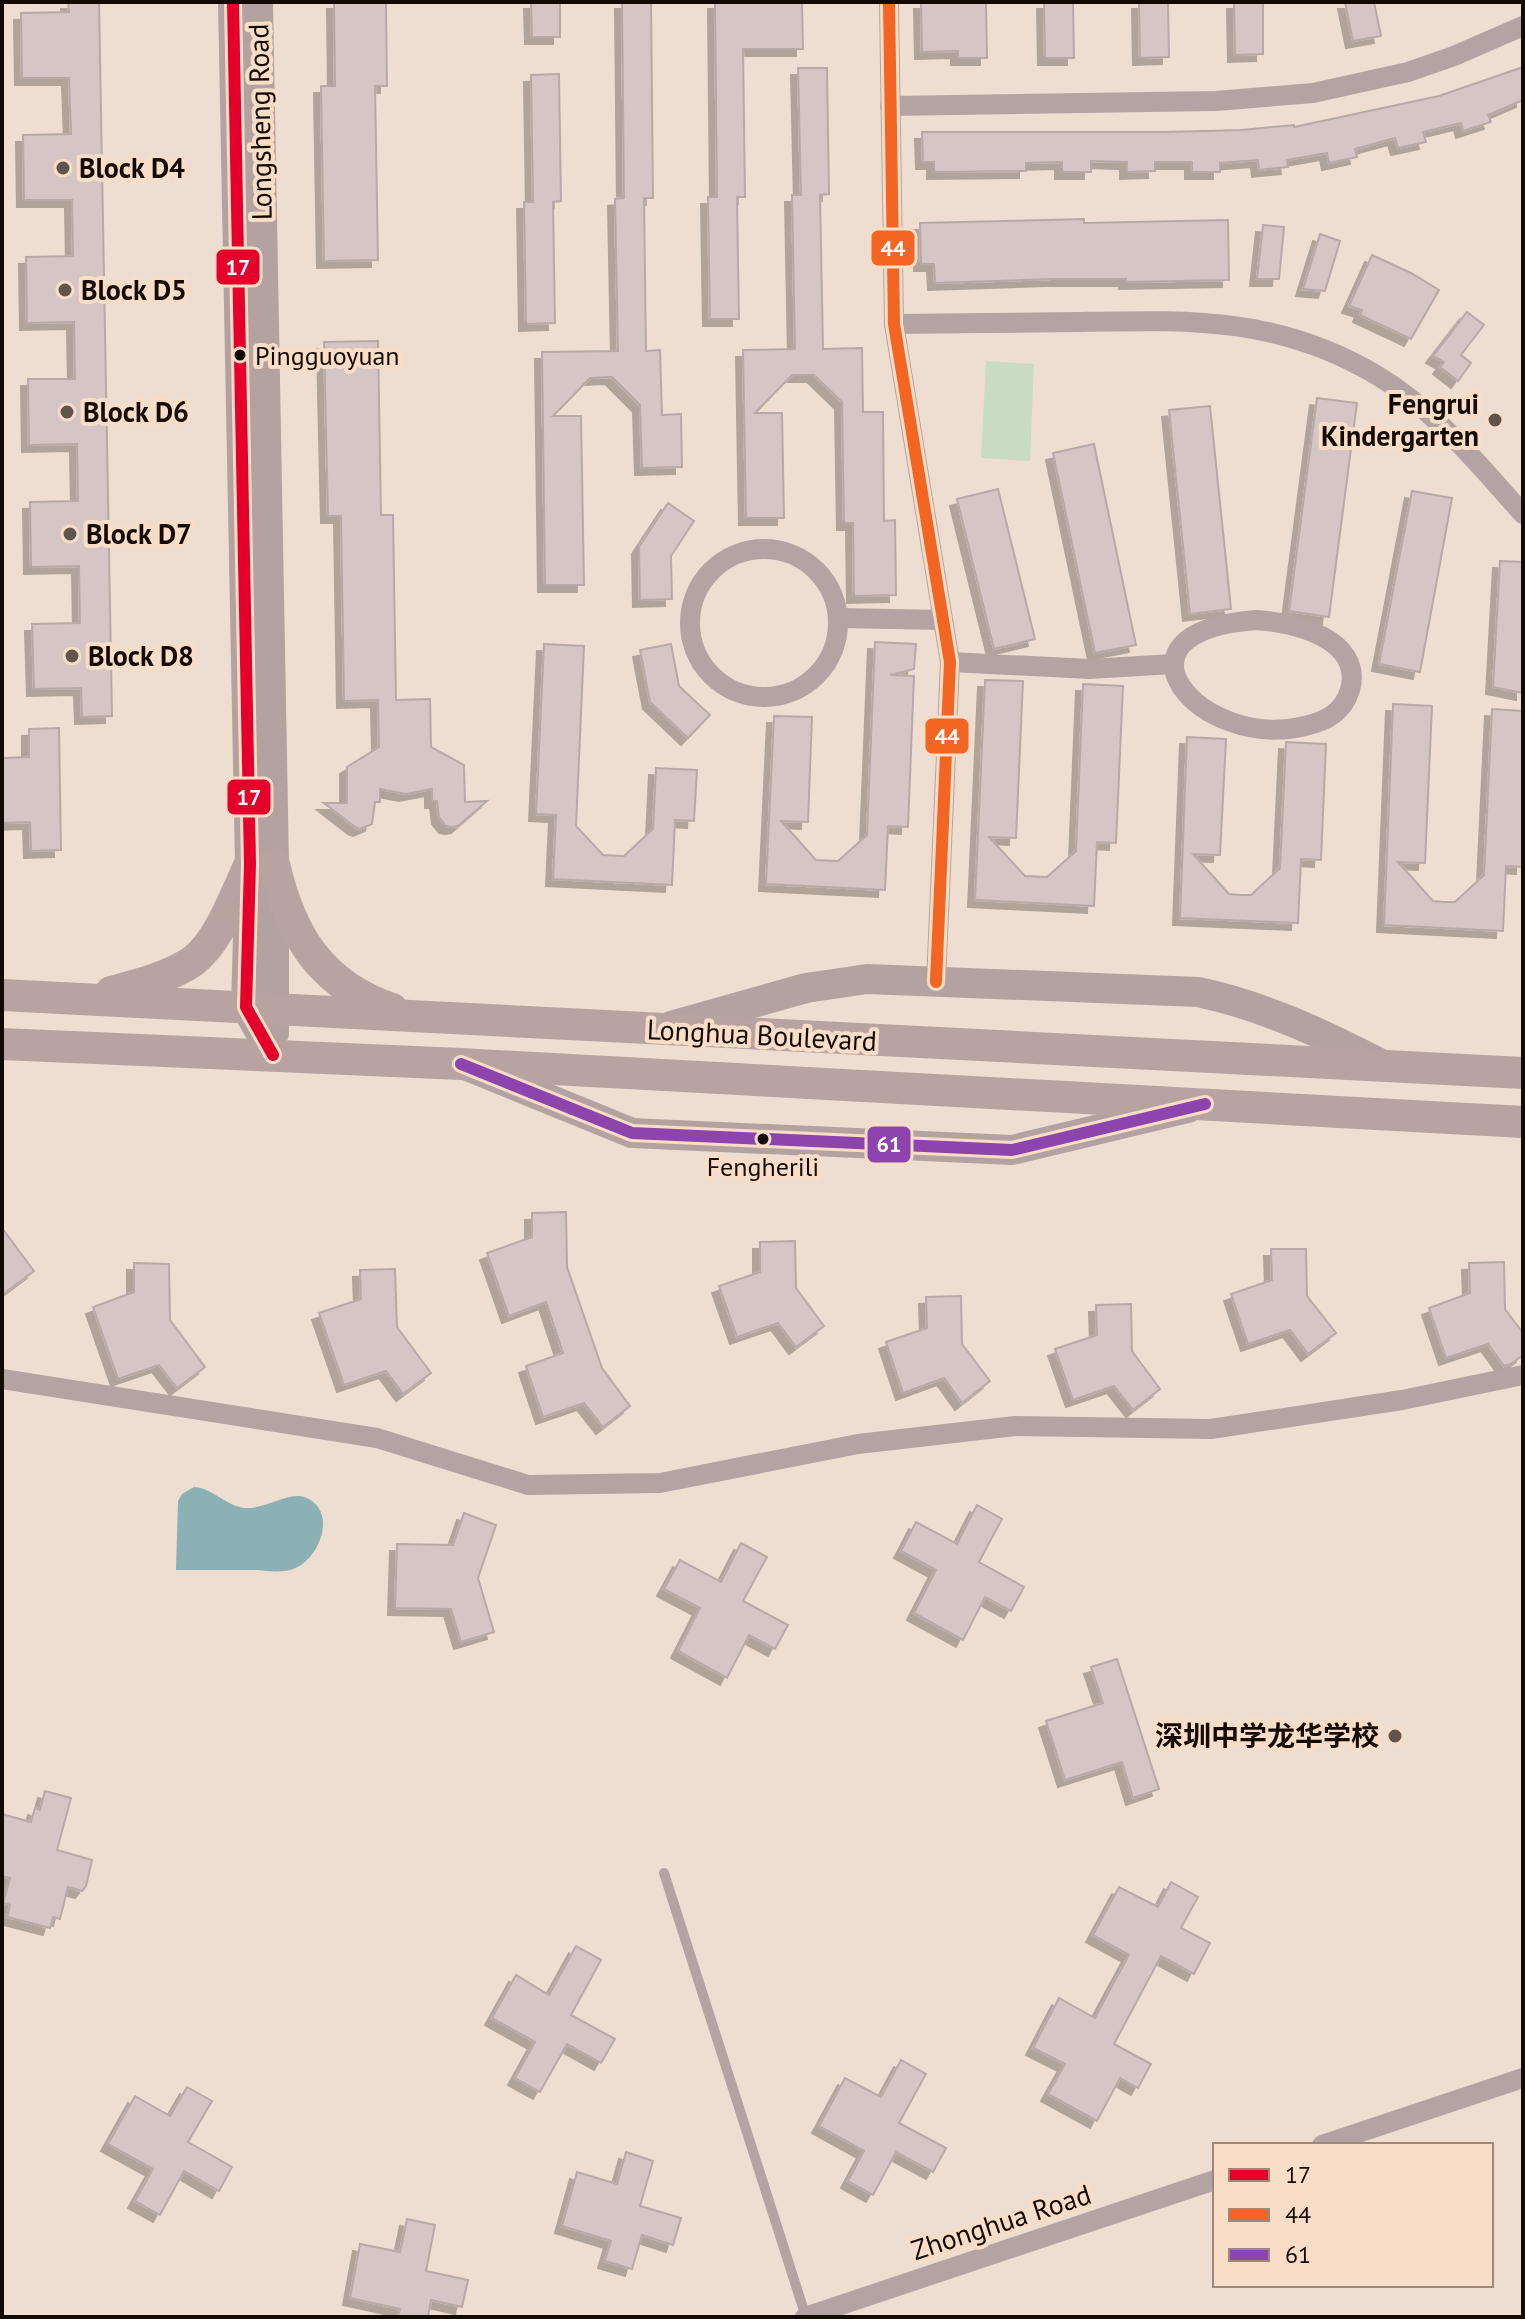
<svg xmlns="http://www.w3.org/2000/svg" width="1525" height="2319" font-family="'PT Sans','Noto Sans SC',sans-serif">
<defs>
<filter id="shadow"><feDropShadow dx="-7" dy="7" stdDeviation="0" flood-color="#0004"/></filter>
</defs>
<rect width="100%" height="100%" fill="#eeded2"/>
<!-- green -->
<polygon fill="#c9dbc5" points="986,361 1034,364 1030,461 981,458"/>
<!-- water -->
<path fill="#8bb1b5" d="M194 1487C212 1488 225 1505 244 1508 265 1510 287 1492 304 1497 339 1509 320 1560 293 1569 283 1573 268 1571 257 1570 230 1570 203 1570 176 1570L178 1501 182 1494Z"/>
<!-- building -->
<g fill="#d5c5c5" stroke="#b6a9a7" stroke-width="2" filter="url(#shadow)">
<polygon points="68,2 99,2 112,716 82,717 81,688 34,689 32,624 80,623 79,566 31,567 30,502 78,501 77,444 29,445 28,379 75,379 74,322 27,323 26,257 73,256 72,200 24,200 23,135 71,134 69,78 22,78 21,13 69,12"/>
<polygon points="334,2 386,2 387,86 375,86 378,260 324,261 321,86 335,86"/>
<polygon points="531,2 560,2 560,37 532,37"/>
<polygon points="622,2 651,2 653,198 644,198 646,351 660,350 662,415 681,414 682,467 642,468 640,405 612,377 590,378 553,416 581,416 584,585 545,585 542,352 618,351 615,199 624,198"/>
<polygon points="715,2 802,2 803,49 743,49 745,197 737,197 739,319 710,319 708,197 717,197"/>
<polygon points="921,2 986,2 987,58 958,58 958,51 922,52"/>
<polygon points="1044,2 1073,2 1074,58 1045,58"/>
<polygon points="1139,2 1168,2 1169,57 1140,58"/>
<polygon points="1234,2 1263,2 1263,54 1235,55"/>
<polygon points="1345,2 1374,2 1381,36 1353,41"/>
<polygon points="1523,67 1523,100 1488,115 1491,122 1463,131 1461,123 1423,132 1426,142 1398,148 1395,138 1355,149 1357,157 1329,163 1327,153 1287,160 1288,167 1259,170 1258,160 1220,163 1220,172 1192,172 1192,162 1155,162 1155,171 1127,172 1127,162 1091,161 1091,172 1062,172 1062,162 1026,163 1026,171 934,172 934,162 923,162 922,132 1165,132 1241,130 1294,125 1294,127 1439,96"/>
<polygon points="798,68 827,68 829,194 820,195 823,349 862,348 863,412 883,412 884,521 895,520 896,595 854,596 853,523 844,523 842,402 814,375 792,375 755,413 782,413 784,518 746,518 743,350 795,349 792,195 801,195"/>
<polygon points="559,74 561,201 553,202 555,323 526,324 524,202 533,202 531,75"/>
<polygon points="1084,219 1084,223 1228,220 1229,280 1126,282 1126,279 1052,279 935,283 934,264 921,264 920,223"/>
<polygon points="1263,225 1284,227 1279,279 1257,279"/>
<polygon points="1320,234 1340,241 1325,291 1303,289"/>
<polygon points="1372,255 1411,273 1439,290 1411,339 1360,315 1362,310 1349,306"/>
<polygon points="1467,312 1484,325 1461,355 1471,363 1458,381 1440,367 1444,362 1433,356"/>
<polygon points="378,341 381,515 393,515 396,700 430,699 431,747 464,765 465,802 487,801 458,826 452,827 446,826 439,817 437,801 432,801 432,789 406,794 380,789 380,802 375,802 372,824 360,829 355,827 324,803 347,803 347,767 379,747 378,700 344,701 341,516 328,516 324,342"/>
<polygon points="1317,398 1357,403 1329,617 1289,611"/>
<polygon points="1210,406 1231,609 1190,614 1169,410"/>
<polygon points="1094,444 1136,645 1095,653 1053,453"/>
<polygon points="998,489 1035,639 994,649 957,499"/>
<polygon points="1412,491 1452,498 1420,672 1379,664"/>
<polygon points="668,503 694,521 671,556 672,599 640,600 639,547"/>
<polygon points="1500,561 1523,562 1523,693 1493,687"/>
<polygon points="875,642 916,644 914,669 890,675 914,676 908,827 888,826 885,890 766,884 774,716 812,717 808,822 781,821 816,860 838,861 867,835"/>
<polygon points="544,644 584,646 576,826 603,855 624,856 653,829 656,768 697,770 694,821 675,820 672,885 553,879 556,815 536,814"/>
<polygon points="671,644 679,686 710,715 688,738 650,702 640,650"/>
<polygon points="985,680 1023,681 1016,838 989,837 1025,876 1047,877 1076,851 1083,684 1123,686 1116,843 1097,842 1094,906 975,900"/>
<polygon points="1393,704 1432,706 1425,863 1398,862 1433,901 1444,902 1455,902 1484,875 1492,709 1523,711 1523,867 1506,866 1503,931 1384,925"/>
<polygon points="59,728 61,850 31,851 30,822 2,823 2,758 29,757 29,729"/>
<polygon points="1187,737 1226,739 1220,855 1193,854 1229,894 1240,895 1251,895 1280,868 1286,742 1326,744 1321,860 1301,859 1298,923 1180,918"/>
<polygon points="566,1212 567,1267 602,1368 630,1406 603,1427 584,1403 543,1417 526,1366 563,1353 546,1302 509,1316 487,1253 532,1237 532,1213"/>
<polygon points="2,1228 34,1271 2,1295"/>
<polygon points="795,1241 796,1288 824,1326 796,1347 778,1323 737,1337 719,1286 760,1272 760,1242"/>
<polygon points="1271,1249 1306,1249 1307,1296 1336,1333 1308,1354 1290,1330 1248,1344 1231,1294 1272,1280"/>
<polygon points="1504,1262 1505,1309 1523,1333 1523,1355 1511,1364 1504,1366 1488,1344 1446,1358 1429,1308 1470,1293 1469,1263"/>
<polygon points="134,1263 169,1264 170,1320 205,1367 177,1388 159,1365 118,1379 93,1307 134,1292"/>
<polygon points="395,1269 397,1327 431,1373 403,1394 386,1371 344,1385 319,1313 361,1299 360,1270"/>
<polygon points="961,1296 962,1344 990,1381 962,1403 944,1378 903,1393 886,1342 927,1328 926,1297"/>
<polygon points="1131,1304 1132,1351 1160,1389 1133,1410 1114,1386 1073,1400 1055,1349 1097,1335 1096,1305"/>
<polygon points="977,1505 1002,1519 979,1562 1024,1587 1011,1611 985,1597 963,1640 914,1613 936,1570 901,1551 916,1522 957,1544"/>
<polygon points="464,1513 496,1525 478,1578 494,1632 461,1642 451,1609 395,1608 397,1544 453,1545"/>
<polygon points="741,1543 767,1557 743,1601 788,1625 775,1649 749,1635 727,1678 678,1651 700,1608 664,1589 680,1560 721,1582"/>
<polygon points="1117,1659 1159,1789 1133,1798 1122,1762 1065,1780 1046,1721 1103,1703 1091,1667"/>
<polygon points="45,1791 71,1798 57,1850 92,1860 86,1886 82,1891 68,1887 60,1919 53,1917 50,1928 7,1917 10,1905 3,1903 10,1878 2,1876 2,1814 31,1822 35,1808 40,1810"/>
<polygon points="1171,1882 1198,1897 1181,1928 1210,1943 1194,1974 1161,1956 1114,2044 1151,2064 1138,2088 1120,2078 1097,2121 1048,2094 1065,2064 1033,2048 1059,1998 1095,2018 1112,1986 1129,1955 1093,1935 1119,1887 1158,1907"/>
<polygon points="576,1946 601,1960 571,2015 615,2039 601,2063 567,2044 540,2092 515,2078 535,2042 492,2018 516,1975 549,1995"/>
<polygon points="901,2060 926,2074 899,2123 946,2148 933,2172 896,2152 873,2195 848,2181 864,2151 819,2126 845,2078 881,2097"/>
<polygon points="187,2087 212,2101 188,2142 232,2167 219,2191 184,2171 160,2215 135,2201 153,2169 108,2144 135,2096 170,2116"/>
<polygon points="626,2152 653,2161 640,2206 681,2218 673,2245 642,2235 632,2269 605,2261 611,2241 562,2226 577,2172 617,2184"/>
<polygon points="407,2219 435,2225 426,2271 468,2280 462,2307 431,2300 428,2317 398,2317 400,2309 350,2298 360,2244 400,2252"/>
</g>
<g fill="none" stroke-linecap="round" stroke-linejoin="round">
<!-- lane -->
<polyline stroke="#b3a4a3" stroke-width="10" points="664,1873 806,2317"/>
<!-- street -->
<g stroke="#b3a4a3" stroke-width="20">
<polyline points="889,2 894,324 950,662 936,982"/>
<polyline points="890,106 1216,101 1313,93 1408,72 1454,56 1523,26"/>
<path d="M894 324C955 323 1016 323 1077 322 1188 320 1278 316 1378 376 1436 411 1478 464 1523 514"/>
<circle cx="764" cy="623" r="74"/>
<polyline points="839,618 943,620"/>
<path d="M1256 620C1292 622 1364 638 1350 690 1343 712 1327 721 1305 726 1202 752 1096 632 1256 620Z"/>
<polyline points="950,662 1089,669 1173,664"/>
<polyline points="2,1379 377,1438 528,1485 660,1483 858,1444 1015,1426 1211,1429 1402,1400 1523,1375"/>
<polyline points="1322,2145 1523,2078"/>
<polyline points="805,2317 1215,2180"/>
</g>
<!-- secondary -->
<g stroke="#b3a2a0" stroke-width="30">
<polyline points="233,2 250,864 246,1007 273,1055"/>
<polyline points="258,2 274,864 274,1033"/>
<path d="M671 1026 806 988 867 979 1198 992C1265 1006 1325 1035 1385 1066"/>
<polyline points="470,1067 632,1133 1012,1150 1188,1108"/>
</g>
<!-- primary -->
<g stroke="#b7a4a1" stroke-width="32">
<path d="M274 864C290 934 320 985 392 1009"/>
<path d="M111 992C138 985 170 977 193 961 219 942 236 893 250 864"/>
<polyline points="2,995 1523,1073"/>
<polyline points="2,1044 461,1064 1523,1122"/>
</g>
<defs>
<polyline id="bus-1" points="233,2 250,864 246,1007 273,1055"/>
<polyline id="bus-2" points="889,2 894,324 950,662 936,982"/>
<polyline id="bus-3" points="461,1064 632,1133 1012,1150 1205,1104"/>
</defs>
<!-- bus-1 casing -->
<use href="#bus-1" stroke="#faddc6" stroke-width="18"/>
<!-- bus-2 casing -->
<use href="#bus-2" stroke="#faddc6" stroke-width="18"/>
<!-- bus-3 casing -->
<use href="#bus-3" stroke="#faddc6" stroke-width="18"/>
<!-- bus-1 -->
<use href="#bus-1" stroke="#e4002b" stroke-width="12"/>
<!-- bus-2 -->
<use href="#bus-2" stroke="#f26522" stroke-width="12"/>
<!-- bus-3 -->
<use href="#bus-3" stroke="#8e44ad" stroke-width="12"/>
</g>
<!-- markers -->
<g fill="#60544c" stroke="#faddc6" stroke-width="3">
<circle cx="63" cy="168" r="8"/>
<circle cx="65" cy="290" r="8"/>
<circle cx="67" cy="412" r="8"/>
<circle cx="1495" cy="420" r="8"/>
<circle cx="70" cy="534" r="8"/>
<circle cx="72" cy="656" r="8"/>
<circle cx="1395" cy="1736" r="8"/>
</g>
<g fill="#130a04" stroke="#faddc6" stroke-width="3">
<circle cx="240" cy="355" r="7"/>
<circle cx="763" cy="1139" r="7"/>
</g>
<g text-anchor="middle" stroke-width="8" stroke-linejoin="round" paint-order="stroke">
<!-- bus labels -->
<g font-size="26" fill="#130a04" stroke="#faddc6" text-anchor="start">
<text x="255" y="365">Pingguoyuan</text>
<text x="763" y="1176" text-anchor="middle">Fengherili</text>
</g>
<!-- street labels -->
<g font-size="28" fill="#130a04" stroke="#faddc6">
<text transform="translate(260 122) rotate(-91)" y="10">Longsheng Road</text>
<text transform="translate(762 1035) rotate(3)" y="10">Longhua Boulevard</text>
<text transform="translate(1001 2222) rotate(-18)" y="10">Zhonghua Road</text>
</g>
<!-- poi labels -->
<g font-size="28" font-weight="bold" fill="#130a04" stroke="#faddc6" text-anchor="start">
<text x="79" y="178">Block D4</text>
<text x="81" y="300">Block D5</text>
<text x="1479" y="414" text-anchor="end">Fengrui<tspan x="1479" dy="32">Kindergarten</tspan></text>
<text x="83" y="422">Block D6</text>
<text x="86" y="544">Block D7</text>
<text x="88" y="666">Block D8</text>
<text x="1379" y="1746" text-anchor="end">深圳中学龙华学校</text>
</g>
</g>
<g stroke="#faddc6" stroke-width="3">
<rect x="870" y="229" width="46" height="38" rx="8" fill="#f26522"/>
<rect x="215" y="248" width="46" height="38" rx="8" fill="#e4002b"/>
<rect x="924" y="717" width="46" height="38" rx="8" fill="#f26522"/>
<rect x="226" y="778" width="46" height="38" rx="8" fill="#e4002b"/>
<rect x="866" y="1125" width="46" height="39" rx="8" fill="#8e44ad"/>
</g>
<g font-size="22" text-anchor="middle" font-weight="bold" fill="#fff">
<text x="893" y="256">44</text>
<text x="238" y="275">17</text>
<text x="947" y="744">44</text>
<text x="249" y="805">17</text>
<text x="889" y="1152">61</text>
</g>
<!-- border -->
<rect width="1525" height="2319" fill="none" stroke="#130a04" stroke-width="8"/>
<!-- legend -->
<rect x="1213" y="2143" width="280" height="144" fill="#faddc6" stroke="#9e8978" stroke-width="2"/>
<rect x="1229" y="2169" width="40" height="12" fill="#e4002b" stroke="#9e8978" stroke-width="2"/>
<text x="1285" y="2183" font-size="24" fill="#130a04">17</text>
<rect x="1229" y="2209" width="40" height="12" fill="#f26522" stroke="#9e8978" stroke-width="2"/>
<text x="1285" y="2223" font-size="24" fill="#130a04">44</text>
<rect x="1229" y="2249" width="40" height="12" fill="#8e44ad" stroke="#9e8978" stroke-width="2"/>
<text x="1285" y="2263" font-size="24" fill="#130a04">61</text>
</svg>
